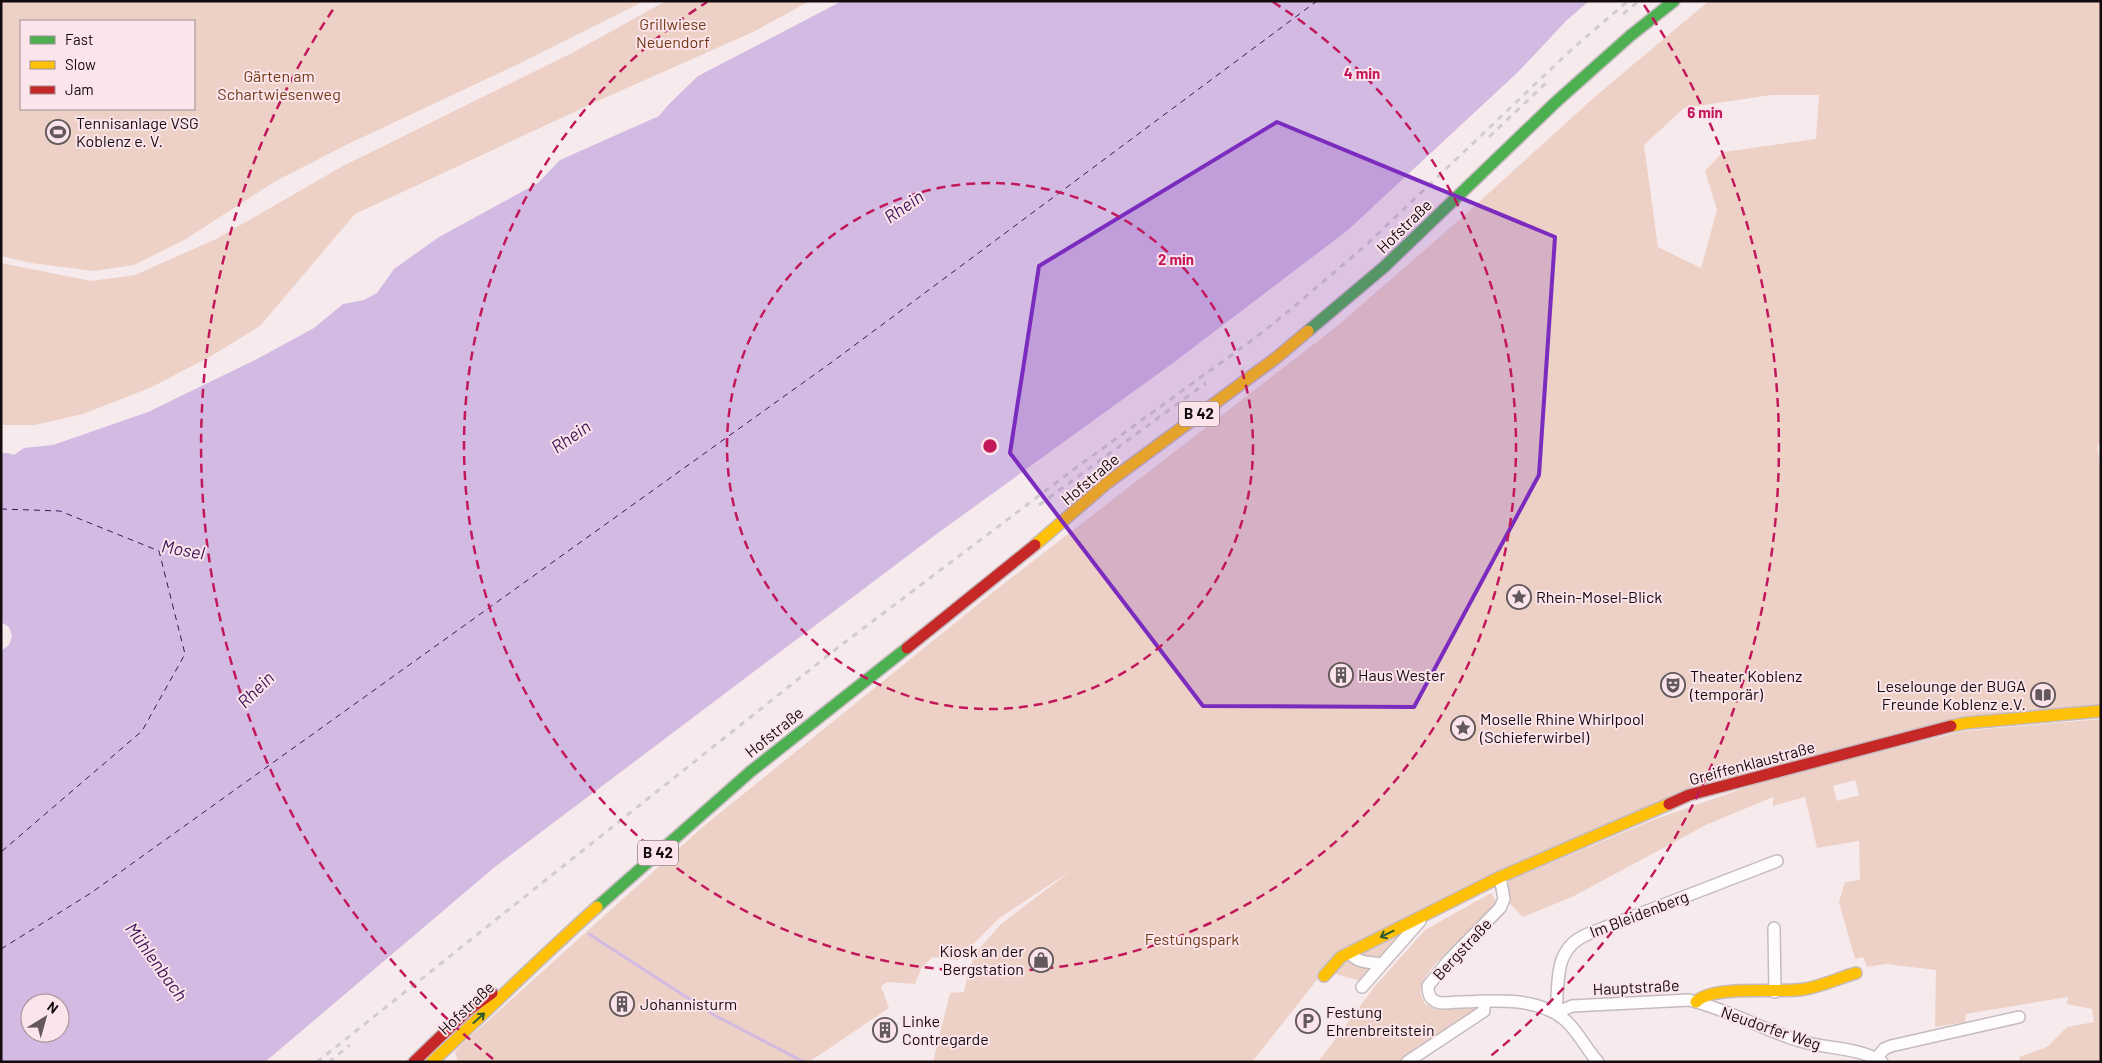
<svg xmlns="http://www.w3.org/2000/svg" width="2102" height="1063" font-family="Barlow,sans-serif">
<rect width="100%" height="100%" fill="#f6eaed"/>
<!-- green -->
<g fill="#edd1c6" fill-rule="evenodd">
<path d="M1 1H644L512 67 348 144 274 182 186 239 134 265 94 271 31 263 1 256ZM21 21H194V109H21Z"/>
<polygon points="666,1 810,1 753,32 600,100 355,214 260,326 211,356 152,387 83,414 35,425 1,425 1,263 91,281 135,275 216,239 343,166 574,52"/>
<path d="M1709 1H2101V444L2097 445 2101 470V707L2020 714 1688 793 1421 911 1361 981 1324 971 1252 1062H933L950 993 964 992 970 966 979 949 1001 924 1072 870 998 919 958 960 933 957 922 967 915 984 887 982 881 986 889 1008 809 1062H458L455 1052 461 1045 705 825 1002 585 1336 327 1459 220 1598 94ZM1771 95H1819L1816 139 1723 152 1705 171 1717 210 1701 268 1658 247 1644 145 1684 108Z"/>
<path d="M2101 719V1062H2020L2019 1057 2047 1047 2067 1027 2094 1022 2092 1009 2067 1004 2068 997 1966 1014 1965 1022 1935 1027 1936 970 1886 964 1867 967 1863 957 1855 959 1839 902 1845 882 1860 880 1859 841 1817 848 1805 797 1773 806V797L1706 825 1572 897 1523 917 1508 902 1507 885 1510 880 1653 820 1770 779 1964 731ZM1855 780 1859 795 1837 801 1833 786Z"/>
<path d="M1491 893 1496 901C1481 929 1424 961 1420 992L1425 1004 1437 1010 1480 1007 1441 1034 1417 1047 1399 1062H1318L1376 985 1425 930Z"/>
</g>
<!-- water -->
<path fill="#d2bae2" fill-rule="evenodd" d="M842 1H1589L1566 21 1518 72 1348 230 1173 363 938 533 496 866 265 1062H1V651L9 645 12 636 9 627 1 622V453H7L14 455 24 448 53 445 148 412 257 359 314 328 343 304 364 300 377 293 394 269 439 237 538 183 560 160 659 116 669 104 698 76ZM30 1003H60V1033H30Z"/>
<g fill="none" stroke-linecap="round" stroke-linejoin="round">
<!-- stream -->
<polyline stroke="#d2bae2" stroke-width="3" points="589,934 714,1015 804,1062"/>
<!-- ferry -->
<g stroke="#3d1558" stroke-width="1" stroke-dasharray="6 5" stroke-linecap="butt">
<polyline points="1,509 60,511 159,551 185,654 142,731 1,852"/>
<polyline points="1,949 91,893 832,362 1317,1"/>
</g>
<defs>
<g id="street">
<path d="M1777 861 1588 934C1553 948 1559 981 1556 1013L1572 1006 1689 1000C1727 1009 1763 1030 1800 1041 1826 1049 1859 1047 1882 1062"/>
<path d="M1500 877 1504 899 1500 908 1448 961 1428 986C1428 996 1431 1001 1441 1003 1478 1002 1534 993 1565 1020 1578 1031 1586 1049 1598 1062"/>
<polyline points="1774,928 1775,992"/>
<path d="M1350 952C1355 963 1370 962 1381 964"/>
<polyline points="1362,987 1420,921"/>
<polyline points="1876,1059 1884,1049 1891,1046 2019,1017"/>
<polyline points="1407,1062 1484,1011 1484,1002"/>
</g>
<g id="fast">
<polyline points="1308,331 1384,267 1557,101 1630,36 1674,1"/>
<polyline points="597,907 750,772 907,648"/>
</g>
<g id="slow">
<polyline points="1035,545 1107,483 1276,358 1308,331"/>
<polyline points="1951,726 1966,723 2101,711"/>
<polyline points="1324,976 1341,957 1500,877 1669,804"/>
<path d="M1696 1002C1714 984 1777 994 1805 989 1822 986 1839 978 1856 973"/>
<path d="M432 1062C487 1011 541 957 597 907"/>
</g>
<g id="jam">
<polyline points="907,648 1035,545"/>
<polyline points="1669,804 1689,795 1951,726"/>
<polyline points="414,1062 467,1011 492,993"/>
</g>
</defs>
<!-- street casing -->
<use href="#street" stroke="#c5bbbe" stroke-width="14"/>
<!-- fast casing -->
<use href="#fast" stroke="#c5bbbe" stroke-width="14"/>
<!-- slow casing -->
<use href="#slow" stroke="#c5bbbe" stroke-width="14"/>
<!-- jam casing -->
<use href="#jam" stroke="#c5bbbe" stroke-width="14"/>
<!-- street -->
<use href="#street" stroke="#fefcfc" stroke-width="11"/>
<!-- fast -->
<use href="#fast" stroke="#4caf50" stroke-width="11"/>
<!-- slow -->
<use href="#slow" stroke="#ffc107" stroke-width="11"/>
<!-- jam -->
<use href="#jam" stroke="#c62828" stroke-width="11"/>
<!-- rail -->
<g stroke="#d1cdce" stroke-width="3" stroke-dasharray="6 6" stroke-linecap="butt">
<polyline points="1623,14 1639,1"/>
<polyline points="1489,137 1547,82"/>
<polyline points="1039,505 1206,383"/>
<polyline points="317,1062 836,649 1077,467 1255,338 1290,310 1365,246 1572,49 1628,1"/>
<polyline points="329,1062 350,1045"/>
</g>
</g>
<!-- one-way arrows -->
<defs><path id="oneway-shaft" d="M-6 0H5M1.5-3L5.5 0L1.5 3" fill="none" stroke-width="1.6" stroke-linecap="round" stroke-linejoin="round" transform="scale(1.25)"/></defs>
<g stroke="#305d2f">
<use href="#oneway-shaft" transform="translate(1387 934) rotate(154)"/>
<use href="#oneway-shaft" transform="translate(479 1018) rotate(-42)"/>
</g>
<!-- marked area -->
<path fill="#7b2cbf" fill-opacity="0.2" stroke="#7b2cbf" stroke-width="4" stroke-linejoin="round" d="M1277 122 1555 237 1539 475 1414 707 1203 706 1010 453 1039 266Z"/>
<!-- distance rings -->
<g fill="none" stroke="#c2185b" stroke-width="2.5" stroke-dasharray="9 6">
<circle cx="990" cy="446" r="263"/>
<path d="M1273 2A526 526 0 1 1 707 2"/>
<path d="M493 1059A789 789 0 0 1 336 5M1644 5A789 789 0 0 1 1487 1059"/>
</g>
<!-- icons -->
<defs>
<symbol id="stadium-ring" viewBox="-11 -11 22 22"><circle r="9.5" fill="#fce4eb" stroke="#63595c" stroke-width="1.5"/><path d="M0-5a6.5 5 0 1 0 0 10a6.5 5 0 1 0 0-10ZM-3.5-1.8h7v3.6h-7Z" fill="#63595c"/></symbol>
<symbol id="sight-ring" viewBox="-11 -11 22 22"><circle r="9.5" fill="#fce4eb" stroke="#63595c" stroke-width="1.5"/><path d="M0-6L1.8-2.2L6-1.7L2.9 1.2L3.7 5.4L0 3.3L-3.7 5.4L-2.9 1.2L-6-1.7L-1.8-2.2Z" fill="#63595c"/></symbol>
<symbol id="building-ring" viewBox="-11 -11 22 22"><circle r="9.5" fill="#fce4eb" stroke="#63595c" stroke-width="1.5"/><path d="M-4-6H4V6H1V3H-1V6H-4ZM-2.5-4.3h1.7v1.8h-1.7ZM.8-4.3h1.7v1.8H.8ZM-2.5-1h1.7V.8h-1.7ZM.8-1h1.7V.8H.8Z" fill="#63595c"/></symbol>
<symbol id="theatre-ring" viewBox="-11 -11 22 22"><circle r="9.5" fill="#fce4eb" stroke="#63595c" stroke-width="1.5"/><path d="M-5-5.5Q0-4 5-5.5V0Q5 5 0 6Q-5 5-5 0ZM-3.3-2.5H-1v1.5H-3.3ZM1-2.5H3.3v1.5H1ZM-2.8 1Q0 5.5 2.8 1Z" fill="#63595c"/></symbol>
<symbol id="library-ring" viewBox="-11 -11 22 22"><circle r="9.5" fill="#fce4eb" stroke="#63595c" stroke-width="1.5"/><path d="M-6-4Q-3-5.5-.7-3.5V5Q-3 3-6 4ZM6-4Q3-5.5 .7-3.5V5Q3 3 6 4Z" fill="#63595c"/></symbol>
<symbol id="shop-ring" viewBox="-11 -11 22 22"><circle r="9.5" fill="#fce4eb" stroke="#63595c" stroke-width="1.5"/><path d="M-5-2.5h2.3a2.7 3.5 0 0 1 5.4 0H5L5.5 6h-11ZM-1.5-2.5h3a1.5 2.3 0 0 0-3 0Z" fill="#63595c"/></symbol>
<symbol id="parking-ring" viewBox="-11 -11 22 22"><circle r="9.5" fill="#fce4eb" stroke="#63595c" stroke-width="1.5"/><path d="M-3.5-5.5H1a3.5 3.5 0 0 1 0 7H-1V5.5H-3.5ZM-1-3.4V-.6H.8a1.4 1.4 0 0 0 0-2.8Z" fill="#63595c"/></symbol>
</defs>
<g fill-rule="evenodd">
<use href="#stadium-ring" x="44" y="118" width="28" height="28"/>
<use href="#sight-ring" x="1505" y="583" width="28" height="28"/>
<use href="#building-ring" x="1327" y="661" width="28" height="28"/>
<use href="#theatre-ring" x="1659" y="671" width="28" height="28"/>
<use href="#library-ring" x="2029" y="681" width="28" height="28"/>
<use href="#sight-ring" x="1449" y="714" width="28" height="28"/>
<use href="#shop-ring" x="1027" y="946" width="28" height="28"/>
<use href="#building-ring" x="608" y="990" width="28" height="28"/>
<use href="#parking-ring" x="1294" y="1007" width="28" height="28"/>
<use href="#building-ring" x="871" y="1016" width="28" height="28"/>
</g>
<g text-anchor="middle" stroke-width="4" stroke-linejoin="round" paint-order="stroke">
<!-- shield labels -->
<g fill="#fce4eb" stroke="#5a4c50" stroke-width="1">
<rect x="1179" y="401.5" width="40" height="25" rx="4"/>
<rect x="638" y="840.5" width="40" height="25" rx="4"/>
</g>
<g font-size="15" font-weight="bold" fill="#140b0e">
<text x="1199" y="419">B 42</text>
<text x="658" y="858">B 42</text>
</g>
<!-- park labels -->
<g font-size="16" fill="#723a16" stroke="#fce4eb">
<text x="673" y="30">Grillwiese<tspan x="673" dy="18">Neuendorf</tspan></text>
<text x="279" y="82">Gärten am<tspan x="279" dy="18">Schartwiesenweg</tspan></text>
<text x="1192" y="945">Festungspark</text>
</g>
<!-- poi labels -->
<g font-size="16" fill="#140b0e" stroke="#fce4eb" text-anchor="start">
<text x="76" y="129">Tennisanlage VSG<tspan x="76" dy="18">Koblenz e. V.</tspan></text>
<text x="1536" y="603">Rhein-Mosel-Blick</text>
<text x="1358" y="681">Haus Wester</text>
<text x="1690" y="682">Theater Koblenz<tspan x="1690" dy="18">(temporär)</tspan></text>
<text x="2026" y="692" text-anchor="end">Leselounge der BUGA<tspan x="2026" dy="18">Freunde Koblenz e.V.</tspan></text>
<text x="1480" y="725">Moselle Rhine Whirlpool<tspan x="1480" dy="18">(Schieferwirbel)</tspan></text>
<text x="1024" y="957" text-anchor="end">Kiosk an der<tspan x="1024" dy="18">Bergstation</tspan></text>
<text x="640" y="1010">Johannisturm</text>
<text x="1326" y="1018">Festung<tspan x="1326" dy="18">Ehrenbreitstein</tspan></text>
<text x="902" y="1027">Linke<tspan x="902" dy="18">Contregarde</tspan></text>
</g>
<!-- street labels -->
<g font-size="16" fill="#140b0e" stroke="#fce4eb">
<text transform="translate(1404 226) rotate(-44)" y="6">Hofstraße</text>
<text transform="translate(1090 479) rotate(-40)" y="6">Hofstraße</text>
<text transform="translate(774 732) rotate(-39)" y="6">Hofstraße</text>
<text transform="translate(1752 763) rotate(-15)" y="6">Greiffenklaustraße</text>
<text transform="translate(1639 914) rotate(-21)" y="6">Im Bleidenberg</text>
<text transform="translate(1462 949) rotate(-47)" y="6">Bergstraße</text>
<text transform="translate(1636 987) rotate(-3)" y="6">Hauptstraße</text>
<text transform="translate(466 1008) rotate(-43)" y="6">Hofstraße</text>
<text transform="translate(1771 1028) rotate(19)" y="6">Neudorfer Weg</text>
</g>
<!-- water labels -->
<g font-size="18" font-style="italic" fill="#3d1558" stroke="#fce4eb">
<text transform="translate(904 207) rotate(-35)" y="6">Rhein</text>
<text transform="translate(571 437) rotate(-35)" y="6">Rhein</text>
<text transform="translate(183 550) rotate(10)" y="6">Mosel</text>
<text transform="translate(256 690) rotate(-45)" y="6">Rhein</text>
<text transform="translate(156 962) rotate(54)" y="6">Mühlenbach</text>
</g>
</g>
<circle cx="990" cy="446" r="8" fill="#c2185b" stroke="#fce4eb" stroke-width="2.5"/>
<g font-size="15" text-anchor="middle" font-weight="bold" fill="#c2185b" stroke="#fce4eb" stroke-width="4" stroke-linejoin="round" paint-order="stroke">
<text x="1362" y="79">4 min</text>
<text x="1705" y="118">6 min</text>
<text x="1176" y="265">2 min</text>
</g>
<!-- border -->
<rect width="2102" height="1063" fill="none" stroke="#140b0e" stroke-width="5"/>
<!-- legend -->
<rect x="20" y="20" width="175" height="90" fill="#fce4eb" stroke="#9f8d93"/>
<rect x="30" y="36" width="25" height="8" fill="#4caf50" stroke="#9f8d93"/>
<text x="65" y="45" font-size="15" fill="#140b0e">Fast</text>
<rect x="30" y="61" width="25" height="8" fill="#ffc107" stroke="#9f8d93"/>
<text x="65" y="70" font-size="15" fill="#140b0e">Slow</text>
<rect x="30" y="86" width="25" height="8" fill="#c62828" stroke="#9f8d93"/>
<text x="65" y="95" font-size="15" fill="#140b0e">Jam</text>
<!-- north arrow -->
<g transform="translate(45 1018) rotate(37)"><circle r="24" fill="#fce4eb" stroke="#9f8d93"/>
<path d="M0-4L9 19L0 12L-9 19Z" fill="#63595c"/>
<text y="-8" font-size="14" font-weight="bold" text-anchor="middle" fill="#140b0e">N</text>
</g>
</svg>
